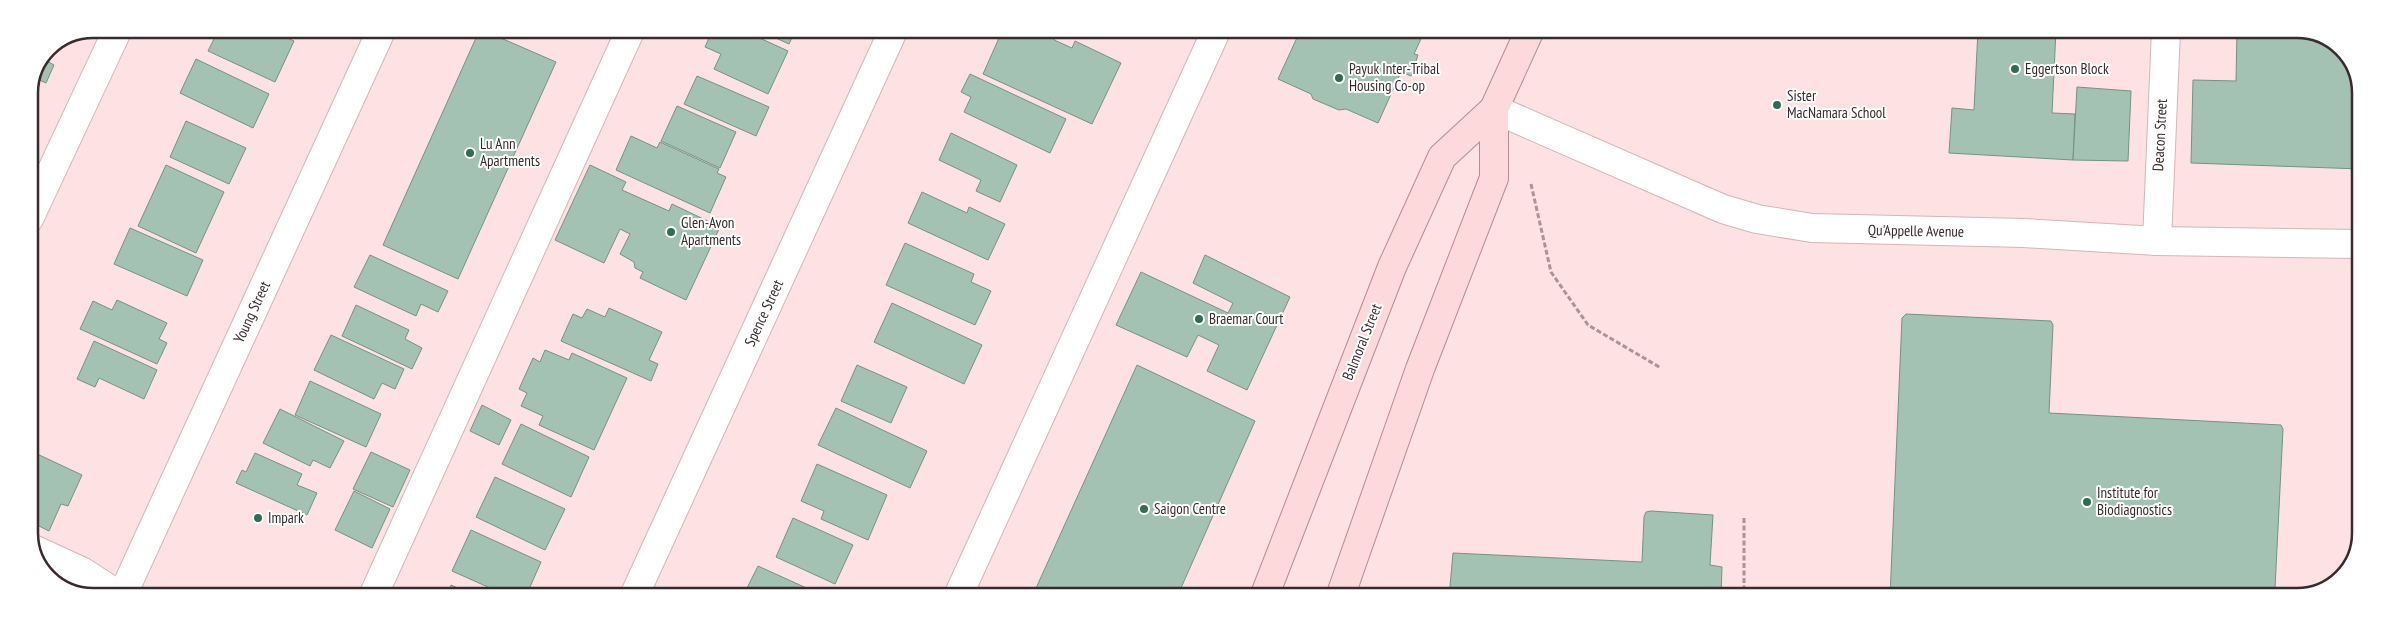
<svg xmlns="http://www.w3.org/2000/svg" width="2390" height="626" font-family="'PT Sans Narrow',sans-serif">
<rect width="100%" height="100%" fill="#fde1e3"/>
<!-- building -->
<g fill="#a3c2b4" stroke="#749285">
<polygon points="219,29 268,29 294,41 275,82 208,51"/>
<polygon points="279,29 303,29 299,38"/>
<polygon points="480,29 556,62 458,279 383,245"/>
<polygon points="558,29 575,29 572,36"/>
<polygon points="713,29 740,29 788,51 768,94 714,69 721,54 705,47"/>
<polygon points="756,29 796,29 789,44"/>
<polygon points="1003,29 1059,29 1054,40 1072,48 1075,41 1121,63 1092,124 983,74"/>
<polygon points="1301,29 1425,30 1414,54 1418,55 1411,76 1401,72 1378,123 1346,109 1339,110 1313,99 1311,94 1278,79"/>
<polygon points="1978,30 2056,30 2052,113 2075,114 2073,160 1949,153 1952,108 1974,110"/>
<polygon points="2237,30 2310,30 2346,51 2361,88 2361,169 2191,163 2193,80 2236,81"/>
<polygon points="55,44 51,52 47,49 48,47"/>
<polygon points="43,59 54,65 46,83 35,78"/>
<polygon points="196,59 269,94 253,128 180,93"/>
<polygon points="970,74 1066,119 1050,153 964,112 971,97 961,92"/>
<polygon points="697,76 769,107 756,136 684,104"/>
<polygon points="2077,87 2131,91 2128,161 2073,160"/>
<polygon points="677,106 736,132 720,168 661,141"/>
<polygon points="186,121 246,148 229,184 170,157"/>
<polygon points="951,133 1017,165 1000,202 976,191 981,180 939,160"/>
<polygon points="631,136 657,148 660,142 719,169 717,173 726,177 710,213 616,170"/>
<polygon points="166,165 224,192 196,253 138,226"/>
<polygon points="590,165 626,182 622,190 669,211 672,204 720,227 686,300 640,278 643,272 635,268 634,262 620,254 630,234 620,229 604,263 555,240"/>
<polygon points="922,192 967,213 969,207 1005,224 988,260 908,223"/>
<polygon points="130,228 203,260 187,296 114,264"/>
<polygon points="905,243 974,274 971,282 991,291 975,325 886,285"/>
<polygon points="370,255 448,291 438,312 421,304 416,316 354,287"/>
<polygon points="1205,255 1290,297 1247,390 1207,371 1219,345 1198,335 1187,357 1116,325 1141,272 1228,313 1233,303 1193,283"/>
<polygon points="117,300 167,323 159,339 167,343 157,364 80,329 93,301 112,310"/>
<polygon points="892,303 982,345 964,384 874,342"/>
<polygon points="356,305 409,330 405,339 422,348 412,369 342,336"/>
<polygon points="609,308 662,332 649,360 658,364 651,381 561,341 573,314 582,318 587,309 605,317"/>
<polygon points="1906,314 2051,321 2053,325 2049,413 2281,425 2283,429 2275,588 2317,590 2298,597 1890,597 1902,318"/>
<polygon points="331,335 404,369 395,389 382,383 374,399 314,370"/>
<polygon points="94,341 157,370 144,399 99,378 95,387 77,379"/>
<polygon points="545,350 569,360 572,353 627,378 594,450 539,425 543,416 521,406 527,393 519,389 533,358 540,362"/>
<polygon points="857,365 907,387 891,423 841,401"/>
<polygon points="1137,365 1255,421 1177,597 1032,597"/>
<polygon points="310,381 381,414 366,447 295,415"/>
<polygon points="482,405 511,420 499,445 470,431"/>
<polygon points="836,408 927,451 910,488 818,445"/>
<polygon points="280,409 344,441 330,468 313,460 310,466 263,443"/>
<polygon points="521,424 589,457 571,497 502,464"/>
<polygon points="371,452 410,470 393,507 353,489"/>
<polygon points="35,453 82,475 68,506 61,504 49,531 29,521 29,466"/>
<polygon points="255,453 302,474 297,485 317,493 307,515 236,483 242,470 246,472"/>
<polygon points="817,464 887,495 868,540 821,519 824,511 801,501"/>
<polygon points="495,477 565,509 545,550 476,517"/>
<polygon points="354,491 390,509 372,548 335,530"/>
<polygon points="1651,511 1713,515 1710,565 1722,567 1721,597 1449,597 1453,553 1642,562 1644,517 1646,512"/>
<polygon points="793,518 853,545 835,584 776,557"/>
<polygon points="471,530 541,562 526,596 508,596 452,571"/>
<polygon points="758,566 824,596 743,596"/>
<polygon points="451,585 475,596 446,596"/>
</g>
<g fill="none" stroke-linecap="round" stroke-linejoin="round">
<defs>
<g id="minor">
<polyline points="1494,109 1723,209 1757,219 1812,228 2024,233 2157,241 2361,244"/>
<polyline points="29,219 118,29"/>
<polyline points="2157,241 2166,30"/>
<polyline points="33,549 83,572 120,596"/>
<polyline points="122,596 382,29"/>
<polyline points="373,596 631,29"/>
<polyline points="634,596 894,29"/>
<polyline points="958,596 1217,29"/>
</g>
<g id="major">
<polyline points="1264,597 1392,267 1442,157 1494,109"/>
<polyline points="1340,597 1420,369 1494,178 1494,109 1530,30"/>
</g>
</defs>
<!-- minor casing -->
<use href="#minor" stroke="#d6b4b7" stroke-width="30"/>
<!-- major casing -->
<use href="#major" stroke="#b78b90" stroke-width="30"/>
<!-- path -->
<g stroke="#aa9496" stroke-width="3" stroke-dasharray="5 2.5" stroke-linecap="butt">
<polyline points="1531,184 1551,272 1588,325 1661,368"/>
<polyline points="1744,518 1744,597"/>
</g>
<!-- minor -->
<use href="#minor" stroke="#fff" stroke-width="28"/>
<!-- major -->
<use href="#major" stroke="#fdd9dc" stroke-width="28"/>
</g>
<!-- markers -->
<g fill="#316c55" stroke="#fff" stroke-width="2">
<circle cx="2015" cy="69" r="5"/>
<circle cx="1339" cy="78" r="5"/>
<circle cx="1777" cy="105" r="5"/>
<circle cx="470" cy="153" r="5"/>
<circle cx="671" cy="232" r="5"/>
<circle cx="1199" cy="319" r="5"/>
<circle cx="2087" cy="502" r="5"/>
<circle cx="1144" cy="509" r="5"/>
<circle cx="258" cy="518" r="5"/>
</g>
<g text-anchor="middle" stroke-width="4" stroke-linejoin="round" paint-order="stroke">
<!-- poi labels -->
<g font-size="15" fill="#392b2d" stroke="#fff" text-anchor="start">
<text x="1349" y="74">Payuk Inter-Tribal<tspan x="1349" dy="17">Housing Co-op</tspan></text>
<text x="2025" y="74">Eggertson Block</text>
<text x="1787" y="101">Sister<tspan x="1787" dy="17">MacNamara School</tspan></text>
<text x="480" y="149">Lu Ann<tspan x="480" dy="17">Apartments</tspan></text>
<text x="681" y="228">Glen-Avon<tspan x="681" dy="17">Apartments</tspan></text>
<text x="1209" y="324">Braemar Court</text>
<text x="2097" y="498">Institute for<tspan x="2097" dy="17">Biodiagnostics</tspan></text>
<text x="1154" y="514">Saigon Centre</text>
<text x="268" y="523">Impark</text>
</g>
<!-- street labels -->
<g font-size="15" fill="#392b2d" stroke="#fff">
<text transform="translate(2160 135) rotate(-87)" y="5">Deacon Street</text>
<text transform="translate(1916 231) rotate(1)" y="5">Qu'Appelle Avenue</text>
<text transform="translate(252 312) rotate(-65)" y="5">Young Street</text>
<text transform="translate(764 313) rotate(-65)" y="5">Spence Street</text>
<text transform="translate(1362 342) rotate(-68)" y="5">Balmoral Street</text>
</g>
</g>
<!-- crop -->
<path d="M0 0H2390V626H0ZM93 38H2297A55 55 0 0 1 2352 93V533A55 55 0 0 1 2297 588H93A55 55 0 0 1 38 533V93A55 55 0 0 1 93 38Z" fill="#fff" fill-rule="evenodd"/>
<path fill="none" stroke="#392b2d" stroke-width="2.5" d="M93 38H2297A55 55 0 0 1 2352 93V533A55 55 0 0 1 2297 588H93A55 55 0 0 1 38 533V93A55 55 0 0 1 93 38Z"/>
</svg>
